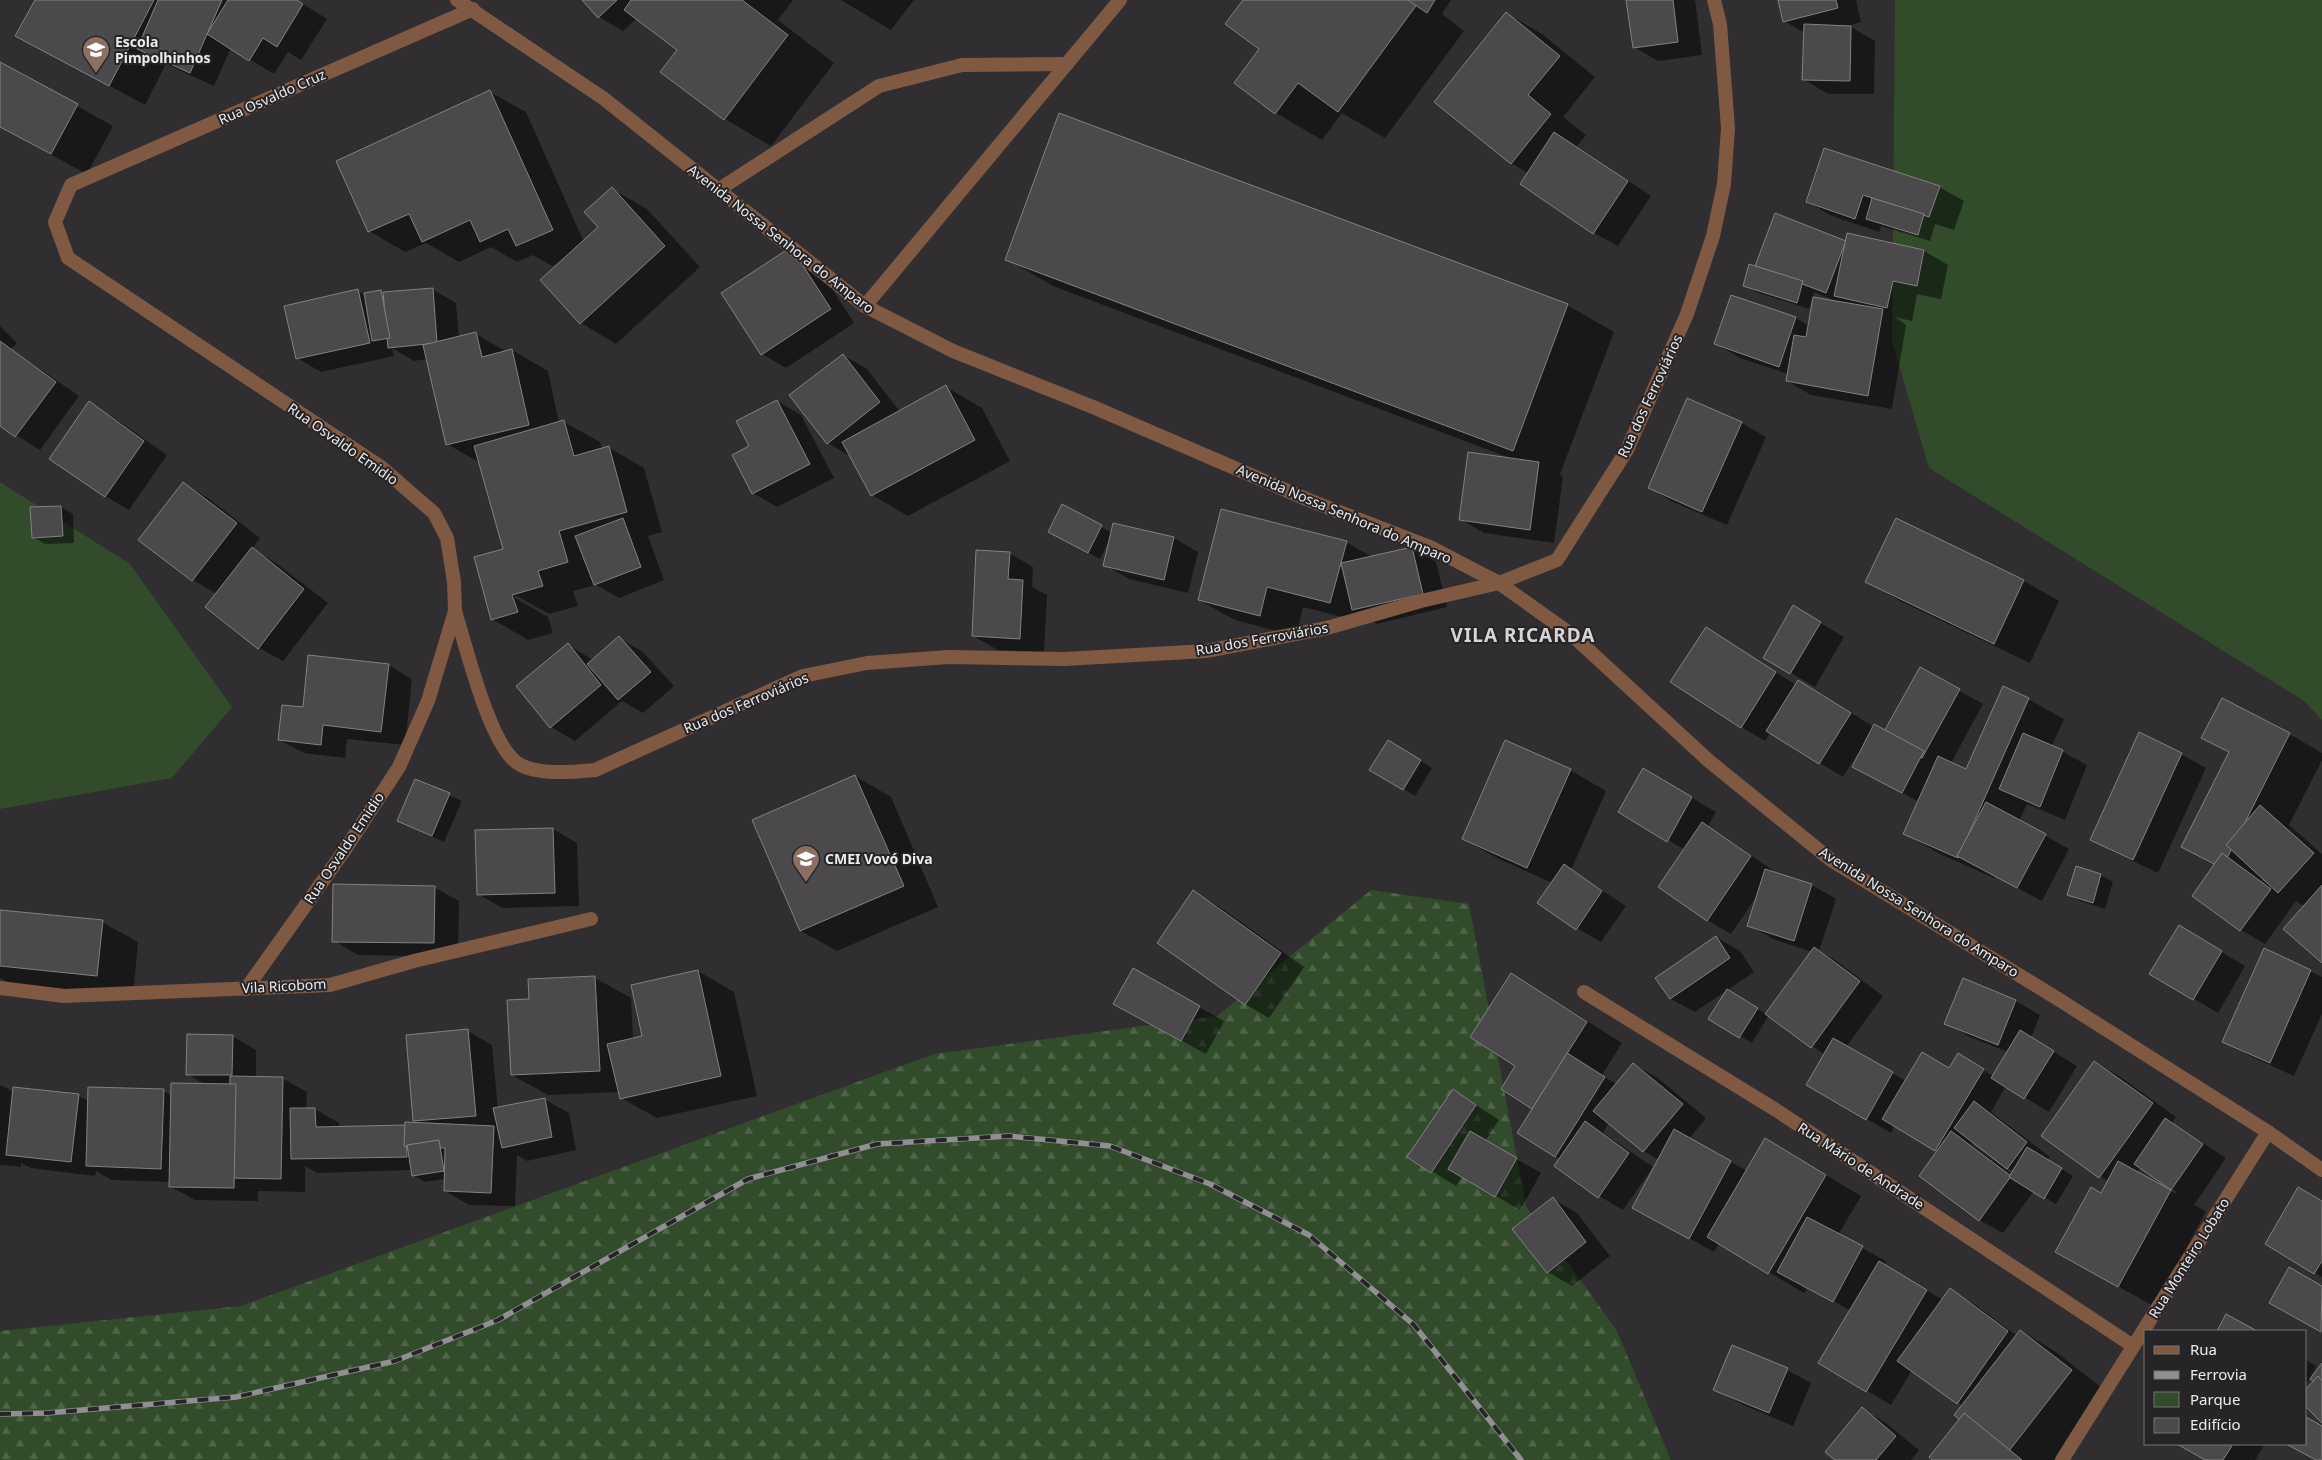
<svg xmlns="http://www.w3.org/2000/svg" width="2322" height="1460" font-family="'Noto Sans',sans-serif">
<defs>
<pattern id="forest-firs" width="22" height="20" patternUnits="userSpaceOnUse" patternTransform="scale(1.25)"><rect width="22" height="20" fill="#314b2b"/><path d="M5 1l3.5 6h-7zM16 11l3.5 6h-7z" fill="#4f654a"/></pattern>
</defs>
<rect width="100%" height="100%" fill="#302e30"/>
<!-- green -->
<g fill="#314b2b">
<polygon points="1895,0 2322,0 2322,720 2304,701 1929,468 1892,341"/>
<polygon points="0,482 130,564 232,707 172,778 0,809"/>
</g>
<!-- forest -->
<polygon fill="url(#forest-firs)" points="1371,890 1469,904 1526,1206 1616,1329 1671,1460 0,1460 0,1331 241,1306 934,1054 1217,1016"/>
<!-- shadow -->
<g fill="#0007" fill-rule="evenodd">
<polygon points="36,0 297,0 327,19 301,60 288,52 274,74 231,48 214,86 166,64 145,105 17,36"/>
<polygon points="583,0 793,0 778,20 834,63 771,146 725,119 662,72 679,50 637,18 623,31 599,17"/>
<polygon points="841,0 914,0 891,30"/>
<polygon points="1245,0 1451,0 1442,14 1464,31 1385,138 1342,113 1322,140 1276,113 1236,83 1261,49"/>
<polygon points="1627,0 1695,0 1702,55 1658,61 1634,47"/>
<polygon points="1779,0 1856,0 1861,22 1844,27 1851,27 1875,41 1874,94 1828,94 1804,80 1805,33 1784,21"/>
<polygon points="1506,13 1542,34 1595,77 1563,117 1586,135 1577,146 1651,196 1618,246 1594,233 1528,173 1511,163 1435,102"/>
<polygon points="0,63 113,126 87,174 0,127"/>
<polygon points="490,92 526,112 584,242 600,227 612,189 647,209 700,267 616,344 581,323 561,262 552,266 533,255 517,262 491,247 459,262 426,243 405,252 369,231"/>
<polygon points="1825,149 1939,187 1964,201 1954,230 1935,224 1930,241 1881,226 1879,232 1832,216 1808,202"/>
<polygon points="1848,234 1924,251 1948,265 1941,299 1917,294 1912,321 1895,317 1906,325 1892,409 1811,395 1787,381 1788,374 1740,358 1716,344 1732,296 1796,318 1809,326 1838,302 1814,292 1809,309 1756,292 1744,285 1756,268 1847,242"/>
<polygon points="791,248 815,262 854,323 786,368 762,354"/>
<polygon points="1007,259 1567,305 1614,332 1560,474 1563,477 1554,543 1484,533 1460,519 1510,458 1053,286"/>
<polygon points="432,289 456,303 459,338 476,334 507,352 512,350 548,371 559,423 564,422 600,442 602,449 608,447 644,468 662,532 648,536 664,580 619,598 596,585 573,591 578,606 549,614 515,595 515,598 548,617 553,633 528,640 492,619 504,550 480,463 447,444 427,359 414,361 392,348 394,356 321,372 297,358 358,291 365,295"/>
<polygon points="0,326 17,343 11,349 79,396 40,450 0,425"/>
<polygon points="843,355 867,369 900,412 946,387 982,408 1010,461 908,516 872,495 851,457 828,443"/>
<polygon points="1688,400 1742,423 1766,437 1727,525 1673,502 1649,488"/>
<polygon points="777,401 801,415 834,478 777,507 753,493 751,447"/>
<polygon points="89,403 113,417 167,455 129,510 105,496"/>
<polygon points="184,484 208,498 260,538 252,549 276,563 328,603 283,661 259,648 217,594 193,580 140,540"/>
<polygon points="1063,506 1112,533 1174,538 1198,552 1188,593 1129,579 1105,565 1109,541 1100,559 1061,538"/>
<polygon points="61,507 73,514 74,543 45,544 33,537 32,508"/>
<polygon points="1346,542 1372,557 1412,548 1436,562 1447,607 1377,624 1367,618 1366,623 1303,607 1296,636 1235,620 1199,600"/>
<polygon points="1009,553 1033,567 1032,587 1047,595 1044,652 998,650 973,636"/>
<polygon points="2024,581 2059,601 2030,663 1902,602 1867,582"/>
<polygon points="1794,607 1844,637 1815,687 1764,657"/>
<polygon points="1706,628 1796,685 1822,695 1874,727 1885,731 1920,669 1983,704 1951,763 1967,770 2028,699 2064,719 2052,746 2087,765 2065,820 2027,804 2019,821 2069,849 2042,901 1995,876 1994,878 1940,854 1905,834 1919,802 1878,780 1860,754 1858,753 1843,777 1770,733 1765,741 1741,727"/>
<polygon points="619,638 643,652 674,686 643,713 622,701 575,741 551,727 568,645 593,660"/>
<polygon points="388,665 412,679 405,745 347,739 345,758 304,753 279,740 304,709"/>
<path d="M2289 734 2322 753V760L2289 825 2322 854V961L2305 907 2296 901 2265 944 2241 930 2193 896 2215 865 2183 846 2230 753 2203 738ZM2263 877 2271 885 2270 886 2262 880Z"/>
<polygon points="1400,748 1432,768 1415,796 1371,769"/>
<polygon points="2181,754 2206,768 2158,873 2116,853 2092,840"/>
<polygon points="1570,770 1606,791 1571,870 1626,906 1601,942 1577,928 1552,883 1499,859 1463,839"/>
<path d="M1644 770 1716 812 1708 826 1774 871 1773 872 1812 885 1836 899 1819 951 1838 962 1883 996 1846 1047 1906 1081 1949 1070 1958 1055 1993 1076 2008 1052 1970 1037 1946 1023 1963 980 2016 1001 2040 1015 2031 1038 2077 1066 2049 1112 2006 1086 1991 1112 2050 1157 2047 1160 2073 1176 2056 1204 2034 1191 2003 1233 1979 1220 1938 1152 1895 1125 1891 1133 1808 1085 1825 1055 1769 1015 1752 1043 1710 1018 1727 991 1766 1014 1812 952 1773 939 1749 925 1757 896 1731 934 1707 920 1685 850 1620 812ZM1973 1141 2001 1163 2000 1165 1971 1144ZM2004 1166 2015 1172 2013 1175 2003 1167Z"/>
<polygon points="855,776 891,797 938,907 837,951 801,931"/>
<polygon points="416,781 462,801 444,842 399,821"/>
<polygon points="553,829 577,843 579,906 502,908 478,894"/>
<polygon points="2076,868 2101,875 2113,882 2105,909 2080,901 2069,895"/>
<polygon points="434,887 459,901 458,957 358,955 334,941"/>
<polygon points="1194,892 1218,906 1304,967 1269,1018 1245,1004"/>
<polygon points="0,911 102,922 138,942 133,996 8,983 0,978"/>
<polygon points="1716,937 1740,951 1754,972 1695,1012 1671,999 1657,978"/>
<polygon points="2203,941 2245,966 2218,1013 2151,973"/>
<polygon points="2264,949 2322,977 2322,1014 2294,1076 2248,1055 2224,1041"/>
<polygon points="1133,970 1224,1021 1206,1054 1139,1017"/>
<polygon points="698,971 734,992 757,1096 657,1118 621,1098 620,1092 548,1095 512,1075 531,1000 595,978 631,998 633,1039 644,1037"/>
<polygon points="1511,974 1622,1043 1602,1075 1616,1084 1633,1064 1658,1078 1706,1118 1689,1139 1747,1171 1801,1160 1861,1196 1838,1235 1886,1261 1884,1265 1943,1300 1950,1290 1974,1304 2017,1336 2021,1331 2056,1352 2107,1392 2054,1460 1934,1460 1961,1419 1963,1406 1912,1370 1891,1405 1820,1363 1851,1311 1808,1287 1804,1293 1719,1243 1714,1252 1658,1221 1659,1160 1643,1151 1609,1122 1603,1133 1653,1167 1623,1210 1599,1196 1560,1159 1518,1133 1534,1108 1517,1065"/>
<polygon points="468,1031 492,1045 498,1109 544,1099 569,1113 576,1150 527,1161 517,1155 515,1206 469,1205 445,1191 445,1179 425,1182 413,1175 412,1170 317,1173 305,1166 305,1192 258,1191 258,1201 195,1200 171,1187 171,1182 112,1180 96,1171 95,1176 31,1168 21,1163 21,1167 0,1165 0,1085 14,1092 14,1088 79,1096 89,1101 90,1088 164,1091 172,1096 206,1085 187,1074 232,1036 256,1050 256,1078 282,1078 307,1092 306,1109 315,1109 339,1123 339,1128 421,1124 414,1120"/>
<path d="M2095 1062 2119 1076 2176 1117 2172 1123 2226 1158 2194 1205 2206 1211 2155 1307 2092 1272 2101 1194 2108 1181 2100 1177ZM2141 1167 2177 1192 2176 1194 2137 1173Z"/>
<polygon points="1453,1090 1499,1120 1485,1141 1541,1173 1520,1210 1462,1176 1456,1186 1409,1157"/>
<polygon points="1553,1199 1577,1213 1610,1256 1572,1286 1548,1272"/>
<polygon points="2322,1202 2322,1277 2266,1244"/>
<polygon points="2289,1269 2322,1287 2322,1332 2295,1316"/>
<polygon points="2306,1360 2316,1366 2306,1385"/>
<polygon points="1787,1370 1811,1383 1793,1426 1739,1403 1715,1389"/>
<polygon points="1862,1409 1886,1423 1919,1450 1911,1460 1837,1460"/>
<polygon points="2179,1444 2265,1444 2255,1460 2207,1460"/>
</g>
<!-- building -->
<g fill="#4b494b" stroke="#838183">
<polygon points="35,0 154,0 109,86 15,36"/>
<polygon points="158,0 222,0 190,73 137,49"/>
<polygon points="228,0 297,0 303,4 277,47 263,38 249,61 207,34"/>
<polygon points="582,0 617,0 598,18"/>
<polygon points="631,0 742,0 788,35 724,120 660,72 677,50 624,10"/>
<polygon points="1243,0 1414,0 1418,3 1338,112 1298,83 1275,114 1234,83 1259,49 1225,24"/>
<polygon points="1408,0 1435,0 1427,13"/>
<polygon points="1626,0 1673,0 1678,42 1633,48"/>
<polygon points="1778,0 1836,0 1838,8 1783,22"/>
<polygon points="1506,12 1560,56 1528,95 1551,114 1511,164 1434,102"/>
<polygon points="1804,24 1851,26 1850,81 1802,80"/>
<polygon points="0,62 78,104 51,154 0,127"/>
<polygon points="490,90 553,230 516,246 508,229 480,242 470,220 422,242 409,214 368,232 336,161"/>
<polygon points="1059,113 1568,304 1513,451 1005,260"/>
<polygon points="1554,132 1628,181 1593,234 1520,184"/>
<polygon points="1824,148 1940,186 1929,217 1863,195 1855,219 1806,202"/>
<polygon points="612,187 665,246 580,324 540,280 598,227 584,212"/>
<polygon points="1872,198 1924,214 1918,235 1866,219"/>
<polygon points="1775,213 1846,241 1826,293 1755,266"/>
<polygon points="1847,233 1924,250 1917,286 1893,281 1887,308 1834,296"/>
<polygon points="791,247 831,309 761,355 721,293"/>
<polygon points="1749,264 1803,281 1797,303 1743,286"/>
<polygon points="433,288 437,343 388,348 383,292"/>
<polygon points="358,289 370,343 296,359 284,306"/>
<polygon points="381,290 390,338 372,341 364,293"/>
<polygon points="1731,295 1796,317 1779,367 1714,344"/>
<polygon points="1813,297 1883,309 1868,396 1786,381 1794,335 1806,337"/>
<polygon points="476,332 482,357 512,349 529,425 446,445 423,345"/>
<polygon points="0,341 56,382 15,437 0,426"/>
<polygon points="843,354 880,402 827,444 789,395"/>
<polygon points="946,385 975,440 871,496 842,442"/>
<polygon points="1687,398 1742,422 1702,512 1648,488"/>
<polygon points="777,400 810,464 752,494 732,455 749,446 736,421"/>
<polygon points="89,401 144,441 105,497 49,459"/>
<polygon points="564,420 574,456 609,446 627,512 559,531 568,562 538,571 543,586 512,595 518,612 491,620 474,557 503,549 474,446"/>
<polygon points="1468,452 1539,462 1530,530 1459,520"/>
<polygon points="183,482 237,523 192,581 138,540"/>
<polygon points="1062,504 1102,525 1088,553 1048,532"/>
<polygon points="61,506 63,536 32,538 30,507"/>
<polygon points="1221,509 1347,541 1330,603 1267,587 1260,616 1198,600"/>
<polygon points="623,518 641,567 594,585 575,536"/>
<polygon points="1896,518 2024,580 1994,644 1865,582"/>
<polygon points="1113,523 1174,537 1164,580 1103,566"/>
<polygon points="252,547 304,589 258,649 205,607"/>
<polygon points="1412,547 1423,594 1352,610 1341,563"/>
<polygon points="976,550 1010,552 1008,579 1023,580 1020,639 972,636"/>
<polygon points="1793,605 1821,622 1790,674 1763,658"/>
<polygon points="1706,627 1776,672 1741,728 1670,682"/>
<polygon points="619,636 651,672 618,700 587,664"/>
<polygon points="568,643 601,685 550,728 516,686"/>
<polygon points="308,655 389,664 381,732 323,725 321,745 278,740 282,705 303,707"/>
<polygon points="1920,667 1960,689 1922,758 1882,735"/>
<polygon points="1798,680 1851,713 1819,764 1766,731"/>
<polygon points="2003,686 2029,698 1958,858 1903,834 1938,756 1966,769"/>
<polygon points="2222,698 2290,733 2222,868 2181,847 2229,752 2201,738"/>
<polygon points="1874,724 1924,751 1902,793 1852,767"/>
<polygon points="2139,732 2182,753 2133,860 2090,840"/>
<polygon points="2023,733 2063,750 2040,807 1999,789"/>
<polygon points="1388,740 1421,760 1403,790 1369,770"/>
<polygon points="1505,740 1571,769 1527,868 1462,839"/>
<polygon points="1643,768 1692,797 1667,842 1618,812"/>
<polygon points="855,775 904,886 800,931 752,820"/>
<polygon points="415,779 450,793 432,836 397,821"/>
<polygon points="1986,802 2046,834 2017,888 1957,856"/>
<polygon points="2260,805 2314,853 2278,893 2226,845"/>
<polygon points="1702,822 1751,856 1707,921 1658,887"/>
<polygon points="553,828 555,893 477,895 475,830"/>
<polygon points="2222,853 2271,889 2240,931 2192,896"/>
<polygon points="1564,864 1602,891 1576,930 1537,903"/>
<polygon points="2076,866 2101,874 2093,903 2067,895"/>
<polygon points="1765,869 1812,884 1794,941 1747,926"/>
<polygon points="333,884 435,886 434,943 332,942"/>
<polygon points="2322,885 2322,963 2283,929"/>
<polygon points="1193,890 1281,953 1245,1005 1157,943"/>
<polygon points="0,910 103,920 97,976 0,966"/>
<polygon points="2179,925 2222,951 2193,1000 2149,974"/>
<polygon points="1716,936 1730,958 1670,999 1655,978"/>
<polygon points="1814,947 1860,981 1811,1048 1765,1014"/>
<polygon points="2264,948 2311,970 2270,1063 2222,1042"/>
<polygon points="1133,968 1200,1006 1181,1041 1113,1004"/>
<polygon points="698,970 721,1076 620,1099 607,1044 642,1036 631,985"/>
<polygon points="1511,973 1587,1022 1532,1109 1501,1089 1515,1066 1470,1037"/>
<polygon points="595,976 600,1071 511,1075 507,1000 529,999 528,979"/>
<polygon points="1963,978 2016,1000 1998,1045 1944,1024"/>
<polygon points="1727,989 1758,1008 1739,1038 1708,1019"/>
<polygon points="468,1029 476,1116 413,1121 406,1035"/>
<polygon points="2020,1030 2054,1051 2024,1099 1991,1078"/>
<polygon points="187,1034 233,1035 232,1075 186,1075"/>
<polygon points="1833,1038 1893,1072 1866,1120 1806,1085"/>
<polygon points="1922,1052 1949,1068 1958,1053 1984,1069 1935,1151 1882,1119"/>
<polygon points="1567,1053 1605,1077 1555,1157 1517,1133"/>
<polygon points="2094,1061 2153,1103 2099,1178 2041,1136"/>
<polygon points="1633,1063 1683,1104 1643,1152 1593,1111"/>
<polygon points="230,1076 283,1077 281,1179 228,1178"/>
<polygon points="171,1083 236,1084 234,1188 169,1187"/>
<polygon points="13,1087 79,1094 71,1162 6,1155"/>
<polygon points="88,1087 164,1089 161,1169 86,1166"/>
<polygon points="1453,1089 1476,1105 1431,1173 1407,1157"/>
<polygon points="545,1098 552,1137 502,1148 493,1108"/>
<polygon points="1974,1101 2027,1142 2007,1169 1954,1128"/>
<polygon points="290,1108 315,1108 316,1127 406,1125 407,1157 291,1159"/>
<polygon points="2165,1118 2203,1144 2171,1190 2134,1164"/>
<polygon points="1585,1121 1629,1153 1598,1198 1554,1166"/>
<polygon points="405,1122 494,1126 491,1193 444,1191 445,1148 404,1146"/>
<polygon points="1674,1129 1731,1161 1689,1239 1632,1208"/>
<polygon points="1470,1131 1517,1158 1495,1197 1448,1169"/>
<polygon points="1951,1131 2011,1176 1979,1221 1919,1176"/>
<polygon points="1765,1138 1826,1175 1768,1274 1707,1237"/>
<polygon points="439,1140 444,1171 412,1176 407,1145"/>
<polygon points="2027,1147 2062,1168 2044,1199 2009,1177"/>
<polygon points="2118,1161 2171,1190 2118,1287 2055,1252 2091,1187 2101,1193"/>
<polygon points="2298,1187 2322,1201 2322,1261 2314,1274 2265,1244"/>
<polygon points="1553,1197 1586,1242 1547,1273 1512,1229"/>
<polygon points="1807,1217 1863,1246 1833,1302 1777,1272"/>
<polygon points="1879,1261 1927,1290 1866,1392 1818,1363"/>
<polygon points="2289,1267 2322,1286 2321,1332 2269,1303"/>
<polygon points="1950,1288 2008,1331 1957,1404 1897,1361"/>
<polygon points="2226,1314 2257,1331 2217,1331"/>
<polygon points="2020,1330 2072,1370 2005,1456 1954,1415"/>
<polygon points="1732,1345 1788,1368 1769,1413 1713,1390"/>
<polygon points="2322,1363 2322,1388 2310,1379"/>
<polygon points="2318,1376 2322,1381 2322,1423 2306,1407 2306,1389"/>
<polygon points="1862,1407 1896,1436 1876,1460 1835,1460 1825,1452"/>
<polygon points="1964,1413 2022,1460 1932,1460 1929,1457"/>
<polygon points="2306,1417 2322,1426 2322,1460 2316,1460 2286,1444 2306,1444"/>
<polygon points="2177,1444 2233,1444 2223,1460 2205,1460"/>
</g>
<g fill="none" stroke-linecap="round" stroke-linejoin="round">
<!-- service -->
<polyline stroke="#805942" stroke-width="14" points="718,190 879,86 962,65 1067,64"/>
<!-- minor -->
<g stroke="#805942" stroke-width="14">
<polyline points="865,306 1120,0"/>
<path d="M455 611C466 646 489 742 516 762 534 776 573 772 595 770L803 676 867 663 948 657 1065 659 1206 651 1327 628 1421 601 1499 583 1557 560 1627 450 1687 314 1713 236 1724 184 1728 128 1720 24 1714 0"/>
<polyline points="0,988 64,996 330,985 414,961 591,919"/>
<polyline points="246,989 344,851 399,767 428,701 455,611 454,582 447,538 434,513 381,467 68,258 55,222 71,185 473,9"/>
<polyline points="1584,992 1776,1110 2133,1346"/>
<polyline points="2062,1460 2268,1132"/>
</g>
<!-- tertiary -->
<polyline stroke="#805942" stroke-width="14" points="457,0 603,98 865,306 953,351 1093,407 1311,501 1430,547 1499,583 1572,635 1709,761 1831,860 2058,999 2268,1132 2322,1170"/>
<defs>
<polyline id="rail" points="0,1414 47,1413 236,1397 395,1361 498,1320 748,1179 877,1144 1009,1136 1110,1146 1210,1184 1309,1235 1414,1325 1521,1460"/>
</defs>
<!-- rail casing -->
<use href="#rail" stroke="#918f91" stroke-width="5.5"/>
<!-- rail -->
<use href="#rail" stroke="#262426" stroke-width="4" stroke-dasharray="11" stroke-linecap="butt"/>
</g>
<!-- icons -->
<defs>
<symbol id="school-pin" viewBox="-11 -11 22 30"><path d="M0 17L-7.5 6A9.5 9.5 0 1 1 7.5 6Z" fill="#8d6e63" stroke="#262426"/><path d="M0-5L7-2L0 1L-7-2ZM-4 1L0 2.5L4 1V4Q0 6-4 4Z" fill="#fff"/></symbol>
</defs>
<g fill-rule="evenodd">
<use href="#school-pin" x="80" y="34" width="32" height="43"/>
<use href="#school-pin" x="790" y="843" width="32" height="43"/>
</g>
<g text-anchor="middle" stroke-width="4" stroke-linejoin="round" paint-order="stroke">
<!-- poi labels -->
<g font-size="14" font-weight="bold" fill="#ecebec" stroke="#262426" text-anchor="start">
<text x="115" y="47">Escola<tspan x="115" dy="16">Pimpolhinhos</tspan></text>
<text x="825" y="864">CMEI Vovó Diva</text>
</g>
<!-- street labels -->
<g font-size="14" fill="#ecebec" stroke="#262426">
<text transform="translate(272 97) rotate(-24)" y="5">Rua Osvaldo Cruz</text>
<text transform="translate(781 239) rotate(38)" y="5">Avenida Nossa Senhora do Amparo</text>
<text transform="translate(1650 396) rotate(-65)" y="5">Rua dos Ferroviários</text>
<text transform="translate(343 444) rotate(35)" y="5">Rua Osvaldo Emidio</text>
<text transform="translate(1344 514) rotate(23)" y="5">Avenida Nossa Senhora do Amparo</text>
<text transform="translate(1262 639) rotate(-10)" y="5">Rua dos Ferroviários</text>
<text transform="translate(746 703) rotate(-23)" y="5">Rua dos Ferroviários</text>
<text transform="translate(344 848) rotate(-56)" y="5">Rua Osvaldo Emidio</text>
<text transform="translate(1919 912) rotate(32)" y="5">Avenida Nossa Senhora do Amparo</text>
<text transform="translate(284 986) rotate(-3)" y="5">Vila Ricobom</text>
<text transform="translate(1861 1166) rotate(33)" y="5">Rua Mário de Andrade</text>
<text transform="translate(2189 1258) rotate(-58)" y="5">Rua Monteiro Lobato</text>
</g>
<!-- district labels -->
<g font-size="19" font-weight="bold" letter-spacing="1" fill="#d7d4d7" stroke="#262426">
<text x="1523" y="642">VILA RICARDA</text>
</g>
</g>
<!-- legend -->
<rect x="2144" y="1330" width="162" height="115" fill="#262426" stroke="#757475"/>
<rect x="2154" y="1346" width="25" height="8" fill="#805942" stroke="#757475"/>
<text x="2190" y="1355" font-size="15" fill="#ecebec">Rua</text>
<rect x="2154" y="1371" width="25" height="8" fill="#918f91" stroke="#757475"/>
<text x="2190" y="1380" font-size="15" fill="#ecebec">Ferrovia</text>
<rect x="2154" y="1392" width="25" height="15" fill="#314b2b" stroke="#757475"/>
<text x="2190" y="1405" font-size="15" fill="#ecebec">Parque</text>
<rect x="2154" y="1418" width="25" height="15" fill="#4b494b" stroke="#757475"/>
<text x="2190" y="1430" font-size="15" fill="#ecebec">Edifício</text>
</svg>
